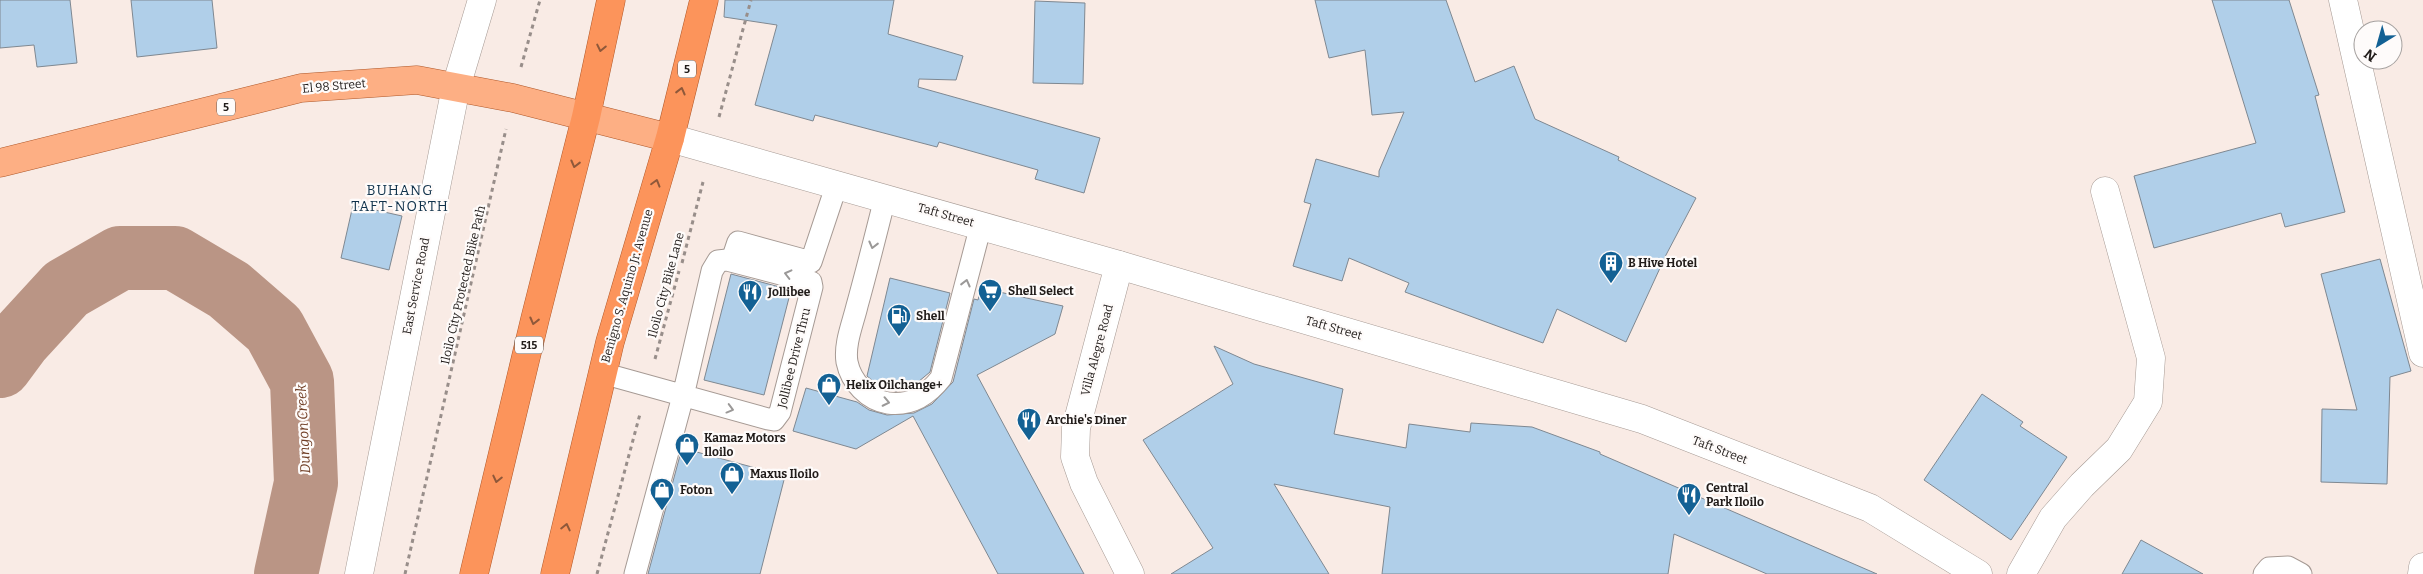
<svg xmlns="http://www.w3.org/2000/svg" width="2423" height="574" font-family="Bitter,serif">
<rect width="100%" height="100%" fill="#f9ebe5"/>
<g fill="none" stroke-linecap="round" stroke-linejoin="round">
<!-- river -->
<polyline stroke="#ba9585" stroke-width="64" points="0,366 20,339 66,289 120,258 175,258 229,290 274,329 302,381 306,483 286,574"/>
</g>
<!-- building -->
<g fill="#b0cfe9" stroke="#7f8891">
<polygon points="0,0 70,0 77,63 37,67 34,45 0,48"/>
<polygon points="131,0 212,0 217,48 137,57"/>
<polygon points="725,0 894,0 888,34 963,56 956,80 919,79 918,87 1100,138 1084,193 1035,179 1038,170 939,142 937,147 815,115 813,121 755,105 777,25 724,17"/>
<polygon points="1315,0 1446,0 1475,82 1514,66 1535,119 1619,157 1618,160 1696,198 1666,255 1626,342 1557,309 1543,343 1405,292 1409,283 1349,258 1342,281 1293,266 1311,204 1304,202 1316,159 1379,177 1379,171 1404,112 1372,115 1365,50 1329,58"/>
<polygon points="2212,0 2289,0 2319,95 2315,96 2345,212 2285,227 2281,213 2154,248 2134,176 2256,143"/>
<polygon points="1035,1 1085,3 1083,84 1033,83"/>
<polygon points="353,205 402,216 389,270 341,258"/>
<polygon points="2380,259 2411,371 2390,377 2387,484 2321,482 2322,409 2357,410 2321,274"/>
<polygon points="731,274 791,290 764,395 704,380"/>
<polygon points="890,278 950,293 930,372 912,387 896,391 880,387 867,376"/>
<polygon points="981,288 1063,306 1055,334 977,375 1084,574 998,574 913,416 856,449 793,431 806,388 857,402 869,410 887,415 914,413 932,404 953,382 974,299 978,300"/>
<polygon points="1214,346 1254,364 1343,389 1334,434 1406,448 1409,424 1470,432 1471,423 1532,427 1600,452 1600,454 1877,574 1767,574 1674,534 1668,574 1382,574 1390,507 1274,484 1329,574 1171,574 1213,548 1143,440 1233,384"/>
<polygon points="1982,394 2023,422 2020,426 2067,457 2011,540 1924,480"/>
<polygon points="682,448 785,476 760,574 648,574"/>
<polygon points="2141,540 2203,574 2122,574"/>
</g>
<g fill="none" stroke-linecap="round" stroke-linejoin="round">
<defs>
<g id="service">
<path d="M885 198C876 234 867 270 857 306 853 323 844 344 847 362 851 382 868 400 888 403 911 406 927 396 941 378L981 225"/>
<polyline points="732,260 738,242 811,262 837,184"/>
<path d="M602 373C658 389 713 404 768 419L774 420 780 412 812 287 811 282 727 260 718 261 712 271 683 396 635 574"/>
<polyline points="2264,574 2269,568 2288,567 2301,574"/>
</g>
<g id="minor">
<polyline points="2343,0 2423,353"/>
<polyline points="1119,265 1076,428 1075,457 1084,483 1130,574"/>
<polyline points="2021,574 2053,518 2082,485 2119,449 2148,402 2151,358 2105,191"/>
<polyline points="2422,574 2423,567"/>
</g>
<polyline id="tertiary" points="359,574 456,87 482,0"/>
<polyline id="secondary" points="670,138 1119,265 1642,419 1870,508 1978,574"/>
<polyline id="primary" points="0,163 301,88 417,80 513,98 670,138"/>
<g id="trunk">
<polyline points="474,574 535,319 586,117 611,0"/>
<polyline points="555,574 610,342 670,138 704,0"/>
</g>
</defs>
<!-- service casing -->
<use href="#service" stroke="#a69a94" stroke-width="23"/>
<!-- minor casing -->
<use href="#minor" stroke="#a69a94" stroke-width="29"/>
<!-- tertiary casing -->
<use href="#tertiary" stroke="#a69a94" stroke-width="29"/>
<!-- secondary casing -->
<use href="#secondary" stroke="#a69a94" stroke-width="29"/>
<!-- primary casing -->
<use href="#primary" stroke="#af582a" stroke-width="29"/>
<!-- trunk casing -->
<use href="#trunk" stroke="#af582a" stroke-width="29"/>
<!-- path -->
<g stroke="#988e8a" stroke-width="3" stroke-dasharray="4 4" stroke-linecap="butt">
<polyline points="521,67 540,0"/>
<polyline points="719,117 751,0"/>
<polyline points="682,263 703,182"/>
<polyline points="655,359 679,271"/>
<polyline points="405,574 506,129"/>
<polyline points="597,574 640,414"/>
</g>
<!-- service -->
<use href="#service" stroke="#fff" stroke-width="21"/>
<!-- minor -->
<use href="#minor" stroke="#fff" stroke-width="28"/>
<!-- tertiary -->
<use href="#tertiary" stroke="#fff" stroke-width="28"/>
<!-- secondary -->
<use href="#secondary" stroke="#fff" stroke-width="28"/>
<!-- primary -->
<use href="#primary" stroke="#fdaf84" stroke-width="28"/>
<!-- trunk -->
<use href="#trunk" stroke="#fc945b" stroke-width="28"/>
</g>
<!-- one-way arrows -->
<defs><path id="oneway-chevron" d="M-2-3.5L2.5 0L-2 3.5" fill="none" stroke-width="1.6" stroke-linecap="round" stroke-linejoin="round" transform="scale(1.25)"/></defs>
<g stroke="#8e583a">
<use href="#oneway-chevron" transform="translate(601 48) rotate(102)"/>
<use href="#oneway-chevron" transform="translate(681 91) rotate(-76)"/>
<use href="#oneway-chevron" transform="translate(575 164) rotate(104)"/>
<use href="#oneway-chevron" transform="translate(656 183) rotate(-74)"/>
<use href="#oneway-chevron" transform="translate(534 321) rotate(104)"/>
<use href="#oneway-chevron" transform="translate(497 479) rotate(103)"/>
<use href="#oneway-chevron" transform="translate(566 527) rotate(-77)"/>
</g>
<g stroke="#9b9998">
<use href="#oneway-chevron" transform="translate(873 245) rotate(104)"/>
<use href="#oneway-chevron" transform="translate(788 274) rotate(-166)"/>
<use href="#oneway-chevron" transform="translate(966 283) rotate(-76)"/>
<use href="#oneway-chevron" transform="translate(886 402) rotate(12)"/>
<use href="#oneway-chevron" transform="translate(730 409) rotate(15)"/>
</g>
<!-- icons -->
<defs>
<symbol id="building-pin" viewBox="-11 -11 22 30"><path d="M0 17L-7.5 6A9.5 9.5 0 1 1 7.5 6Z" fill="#136194" stroke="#fefbfa"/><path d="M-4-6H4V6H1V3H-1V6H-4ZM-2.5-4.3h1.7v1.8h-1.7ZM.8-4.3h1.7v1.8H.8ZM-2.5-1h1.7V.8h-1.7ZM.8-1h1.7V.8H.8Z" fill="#fff"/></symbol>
<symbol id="supermarket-pin" viewBox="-11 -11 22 30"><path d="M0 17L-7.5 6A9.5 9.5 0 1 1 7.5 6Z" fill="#136194" stroke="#fefbfa"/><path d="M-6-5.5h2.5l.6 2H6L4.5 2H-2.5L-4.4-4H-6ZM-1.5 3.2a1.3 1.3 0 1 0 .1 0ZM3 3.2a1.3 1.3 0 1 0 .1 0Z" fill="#fff"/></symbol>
<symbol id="restaurant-pin" viewBox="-11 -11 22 30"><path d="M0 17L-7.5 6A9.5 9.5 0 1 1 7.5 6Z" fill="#136194" stroke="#fefbfa"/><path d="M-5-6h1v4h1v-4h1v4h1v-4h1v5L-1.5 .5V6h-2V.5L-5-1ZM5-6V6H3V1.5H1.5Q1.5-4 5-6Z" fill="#fff"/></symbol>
<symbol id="fuel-pin" viewBox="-11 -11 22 30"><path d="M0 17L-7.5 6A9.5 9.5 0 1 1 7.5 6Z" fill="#136194" stroke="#fefbfa"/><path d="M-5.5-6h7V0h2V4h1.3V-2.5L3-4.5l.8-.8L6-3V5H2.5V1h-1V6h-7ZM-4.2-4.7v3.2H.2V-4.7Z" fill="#fff"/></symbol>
<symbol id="shop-pin" viewBox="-11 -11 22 30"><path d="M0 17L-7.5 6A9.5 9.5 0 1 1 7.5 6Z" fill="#136194" stroke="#fefbfa"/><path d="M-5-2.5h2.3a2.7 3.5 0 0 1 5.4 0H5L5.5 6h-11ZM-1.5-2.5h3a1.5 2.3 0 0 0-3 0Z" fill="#fff"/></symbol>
</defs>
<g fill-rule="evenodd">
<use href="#building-pin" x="1597" y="249" width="28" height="38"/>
<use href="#supermarket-pin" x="976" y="277" width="28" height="38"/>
<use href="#restaurant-pin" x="736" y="278" width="28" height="38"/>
<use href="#fuel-pin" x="885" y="302" width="28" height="38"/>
<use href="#shop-pin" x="815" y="371" width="28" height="38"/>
<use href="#restaurant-pin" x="1015" y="406" width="28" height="38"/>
<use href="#shop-pin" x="673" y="431" width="28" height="38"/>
<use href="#shop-pin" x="718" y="460" width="28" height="38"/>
<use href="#shop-pin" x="648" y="476" width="28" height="38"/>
<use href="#restaurant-pin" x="1675" y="481" width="28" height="38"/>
</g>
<g text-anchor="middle" stroke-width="4.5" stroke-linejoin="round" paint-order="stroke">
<!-- shield labels -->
<g fill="#fefbfa" stroke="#635f5d" stroke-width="1">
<rect x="678" y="60.5" width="18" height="17" rx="4"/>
<rect x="217" y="98.5" width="18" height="17" rx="4"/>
<rect x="515" y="336.5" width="28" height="17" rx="4"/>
</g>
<g font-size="11" font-weight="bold" fill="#211c1a">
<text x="687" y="73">5</text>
<text x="226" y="111">5</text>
<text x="529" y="349">515</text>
</g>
<!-- street labels -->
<g font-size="12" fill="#211c1a" stroke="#fefbfa">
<text transform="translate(334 86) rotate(-5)" y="4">El 98 Street</text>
<text transform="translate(946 215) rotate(16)" y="4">Taft Street</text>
<text transform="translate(463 285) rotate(-77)" y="4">Iloilo City Protected Bike Path</text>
<text transform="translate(666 285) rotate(-75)" y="4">Iloilo City Bike Lane</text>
<text transform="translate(416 286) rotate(-79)" y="4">East Service Road</text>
<text transform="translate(627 286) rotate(-74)" y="4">Benigno S. Aquino Jr. Avenue</text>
<text transform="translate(1334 328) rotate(16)" y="4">Taft Street</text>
<text transform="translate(1097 350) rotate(-75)" y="4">Villa Alegre Road</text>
<text transform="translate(794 358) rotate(-76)" y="4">Jollibee Drive Thru</text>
<text transform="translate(1720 450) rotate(21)" y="4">Taft Street</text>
</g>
<!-- poi labels -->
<g font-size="12" font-weight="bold" fill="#211c1a" stroke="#fefbfa" text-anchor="start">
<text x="1628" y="267">B Hive Hotel</text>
<text x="1008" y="295">Shell Select</text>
<text x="768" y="296">Jollibee</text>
<text x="916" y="320">Shell</text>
<text x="846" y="389">Helix Oilchange+</text>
<text x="1046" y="424">Archie's Diner</text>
<text x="704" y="442">Kamaz Motors<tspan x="704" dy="14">Iloilo</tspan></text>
<text x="750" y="478">Maxus Iloilo</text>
<text x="1706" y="492">Central<tspan x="1706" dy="14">Park Iloilo</tspan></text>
<text x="680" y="494">Foton</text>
</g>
<!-- neighbourhood labels -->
<g font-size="14" letter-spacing="1" fill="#11334c" stroke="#fefbfa">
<text x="400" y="195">BUHANG<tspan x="400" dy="16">TAFT-NORTH</tspan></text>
</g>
<!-- water labels -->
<g font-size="14" font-style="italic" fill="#713f26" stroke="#fefbfa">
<text transform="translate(303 429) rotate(-93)" y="5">Dungon Creek</text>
</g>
</g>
<!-- north arrow -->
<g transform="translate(2378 45) rotate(217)"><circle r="24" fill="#fefbfa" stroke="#a6a2a0"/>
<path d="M0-4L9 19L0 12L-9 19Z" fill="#136194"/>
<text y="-8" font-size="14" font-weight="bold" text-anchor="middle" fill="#211c1a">N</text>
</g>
</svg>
